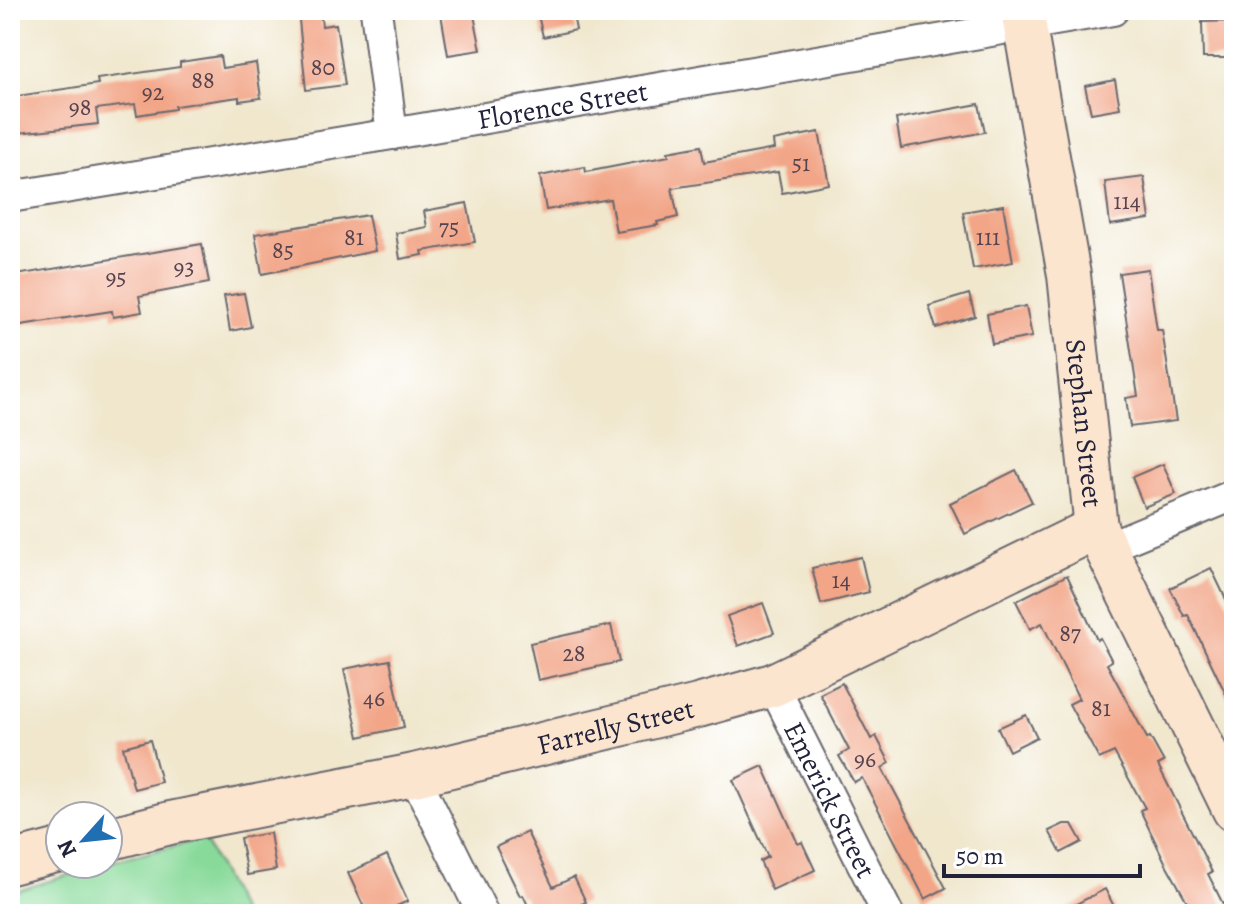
<svg xmlns="http://www.w3.org/2000/svg" width="1244" height="924" font-family="Alegreya,serif">
<rect width="100%" height="100%" fill="#fff"/>
<filter id="ink" filterUnits="userSpaceOnUse"><feTurbulence type="fractalNoise" baseFrequency=".0125" numOctaves="2"/><feDisplacementMap in="SourceGraphic" scale="16" xChannelSelector="R" yChannelSelector="G"/><feConvolveMatrix kernelMatrix="1 2 1 2 8 2 1 2 1" color-interpolation-filters="sRGB"/></filter>
<filter id="wash" filterUnits="userSpaceOnUse"><feTurbulence type="fractalNoise" baseFrequency=".006" numOctaves="4" result="noise"/><feDisplacementMap in="SourceGraphic" scale="32" xChannelSelector="R" yChannelSelector="G"/><feGaussianBlur stdDeviation="1.8" result="paint"/><feColorMatrix in="noise" values="0 0 0 0 0 0 0 0 0 0 0 0 0 0 0 0 0 1.4 0 .05"/><feComposite in="paint" operator="in"/></filter>
<g filter="url(#wash)">
<rect width="100%" height="100%" fill="#f0e7cd"/>
<!-- green -->
<polygon fill="#88da9a" stroke="#557e6a" stroke-width="2" points="204,839 242,914 10,914 10,893 118,860"/>
<g id="blocks">
<!-- building -->
<g fill="#f2a587">
<polygon points="298,10 320,10 322,26 336,24 345,85 306,90"/>
<polygon points="473,10 481,50 448,55 441,14"/>
<polygon points="537,10 572,10 576,30 543,37"/>
<polygon points="1234,21 1234,58 1203,58 1202,22"/>
<polygon points="220,56 222,68 256,63 261,98 239,101 239,97 175,106 175,109 137,115 135,104 96,109 98,124 10,134 10,97 98,84 97,79 180,67 180,62"/>
<polygon points="1115,80 1120,108 1091,113 1085,86"/>
<polygon points="979,104 985,132 901,148 896,119"/>
<polygon points="819,132 829,184 782,193 778,172 672,188 678,217 657,222 658,225 616,232 610,199 546,210 540,176 585,167 586,172 669,156 668,152 701,146 704,162 774,149 773,141"/>
<polygon points="1144,177 1150,219 1110,225 1105,182"/>
<polygon points="467,203 475,242 422,251 423,255 400,259 396,233 427,227 424,211"/>
<polygon points="1003,205 1013,262 973,269 963,212"/>
<polygon points="368,215 375,251 262,274 255,234"/>
<polygon points="202,244 209,283 139,296 142,312 113,317 112,311 14,326 10,276"/>
<polygon points="1148,269 1157,330 1162,330 1176,421 1130,427 1126,398 1138,396 1119,273"/>
<polygon points="244,293 251,327 230,331 224,296"/>
<polygon points="969,294 975,316 936,328 929,306"/>
<polygon points="1026,306 1032,337 992,344 987,314"/>
<polygon points="1163,464 1176,494 1144,507 1132,477"/>
<polygon points="1016,470 1032,502 965,534 950,503"/>
<polygon points="861,557 869,592 821,604 812,568"/>
<polygon points="1211,568 1234,616 1234,711 1188,615 1184,616 1170,588"/>
<polygon points="1067,575 1097,640 1100,638 1112,661 1107,664 1147,738 1150,737 1164,762 1158,765 1212,872 1208,874 1228,914 1194,914 1166,864 1140,810 1145,808 1114,752 1099,759 1069,704 1079,699 1042,623 1030,629 1016,601"/>
<polygon points="763,603 774,633 738,646 727,616"/>
<polygon points="611,625 619,662 538,680 530,643"/>
<polygon points="390,660 404,727 359,737 344,669"/>
<polygon points="842,683 871,739 876,736 890,763 882,768 946,888 925,899 862,778 854,782 839,756 849,750 820,694"/>
<polygon points="1026,715 1037,737 1009,751 998,728"/>
<polygon points="150,740 161,782 134,789 123,747"/>
<polygon points="763,766 798,844 802,842 815,870 772,890 760,861 768,857 733,780"/>
<polygon points="1064,824 1072,824 1082,842 1061,853 1049,831"/>
<polygon points="527,832 553,887 574,877 586,902 560,914 532,914 523,895 520,896 496,847"/>
<polygon points="270,833 276,870 247,875 240,838"/>
<polygon points="387,855 408,901 379,914 367,914 348,873"/>
<polygon points="1105,889 1118,914 1057,914"/>
</g>
</g>
</g>
<g filter="url(#ink)">
<use href="#blocks" fill-opacity="0" stroke="#6a676e" stroke-width="2"/>
<g fill="none" stroke-linecap="round" stroke-linejoin="round">
<defs>
<g id="street">
<polyline points="376,10 392,134"/>
<path id="s1" d="M10 197 392 134 1113 10"/>
<polyline points="1105,548 1234,495"/>
<path id="s2" d="M773 685 888 914"/>
<polyline points="414,775 483,914"/>
</g>
<g id="secondary">
<path id="s3" d="M1022 10 1069 275 1096 528 1234 810"/>
<path id="s4" d="M108 839 170 823 414 775 698 706 773 685 1096 528"/>
<polyline points="10,863 60,850"/>
</g>
</defs>
<!-- street casing -->
<use href="#street" stroke="#6a676e" stroke-width="34"/>
<!-- secondary casing -->
<use href="#secondary" stroke="#6a676e" stroke-width="46"/>
<!-- street -->
<use href="#street" stroke="#fff" stroke-width="30"/>
<!-- secondary -->
<use href="#secondary" stroke="#fce5cf" stroke-width="42"/>
</g>
</g>
<g text-anchor="middle" stroke-width="6" stroke-linejoin="round" paint-order="stroke">
<!-- number labels -->
<g font-size="24" fill="#56434e">
<text x="323" y="75">80</text>
<text x="203" y="88">88</text>
<text x="153" y="100">92</text>
<text x="80" y="115">98</text>
<text x="801" y="171">51</text>
<text x="1127" y="209">114</text>
<text x="449" y="235">75</text>
<text x="354" y="245">81</text>
<text x="988" y="245">111</text>
<text x="283" y="258">85</text>
<text x="184" y="275">93</text>
<text x="116" y="285">95</text>
<text x="841" y="588">14</text>
<text x="1070" y="641">87</text>
<text x="574" y="661">28</text>
<text x="374" y="706">46</text>
<text x="1101" y="716">81</text>
<text x="865" y="767">96</text>
</g>
<!-- street labels -->
<g font-size="28" fill="#22223b" stroke="#fff">
<text dy="10" stroke="none"><textPath href="#s1" startOffset="560">Florence Street</textPath></text>
<text dy="10" stroke="none"><textPath href="#s3" startOffset="418">Stephan Street</textPath></text>
<text dy="10" stroke="none"><textPath href="#s4" startOffset="520">Farrelly Street</textPath></text>
<text dy="10" stroke="none"><textPath href="#s2" startOffset="128">Emerick Street</textPath></text>
</g>
</g>
<!-- margin -->
<rect width="1244" height="924" fill="none" stroke="#fff" stroke-width="40"/>
<!-- north arrow -->
<g transform="translate(84 840) rotate(243)"><circle r="38" fill="#ffffff" stroke="#a7a7b1" stroke-width="2"/>
<path d="M0-6L14 30L0 20L-14 30Z" fill="#1f6fb2"/>
<text y="-12" font-size="22" font-weight="bold" text-anchor="middle" fill="#22223b">N</text>
</g>
<!-- scale -->
<path d="M944 864v12h196v-12" fill="none" stroke="#22223b" stroke-width="4"/>
<text x="956" y="864" font-size="24" fill="#22223b" stroke="#ffffff" stroke-width="6" paint-order="stroke">50 m</text>
</svg>
